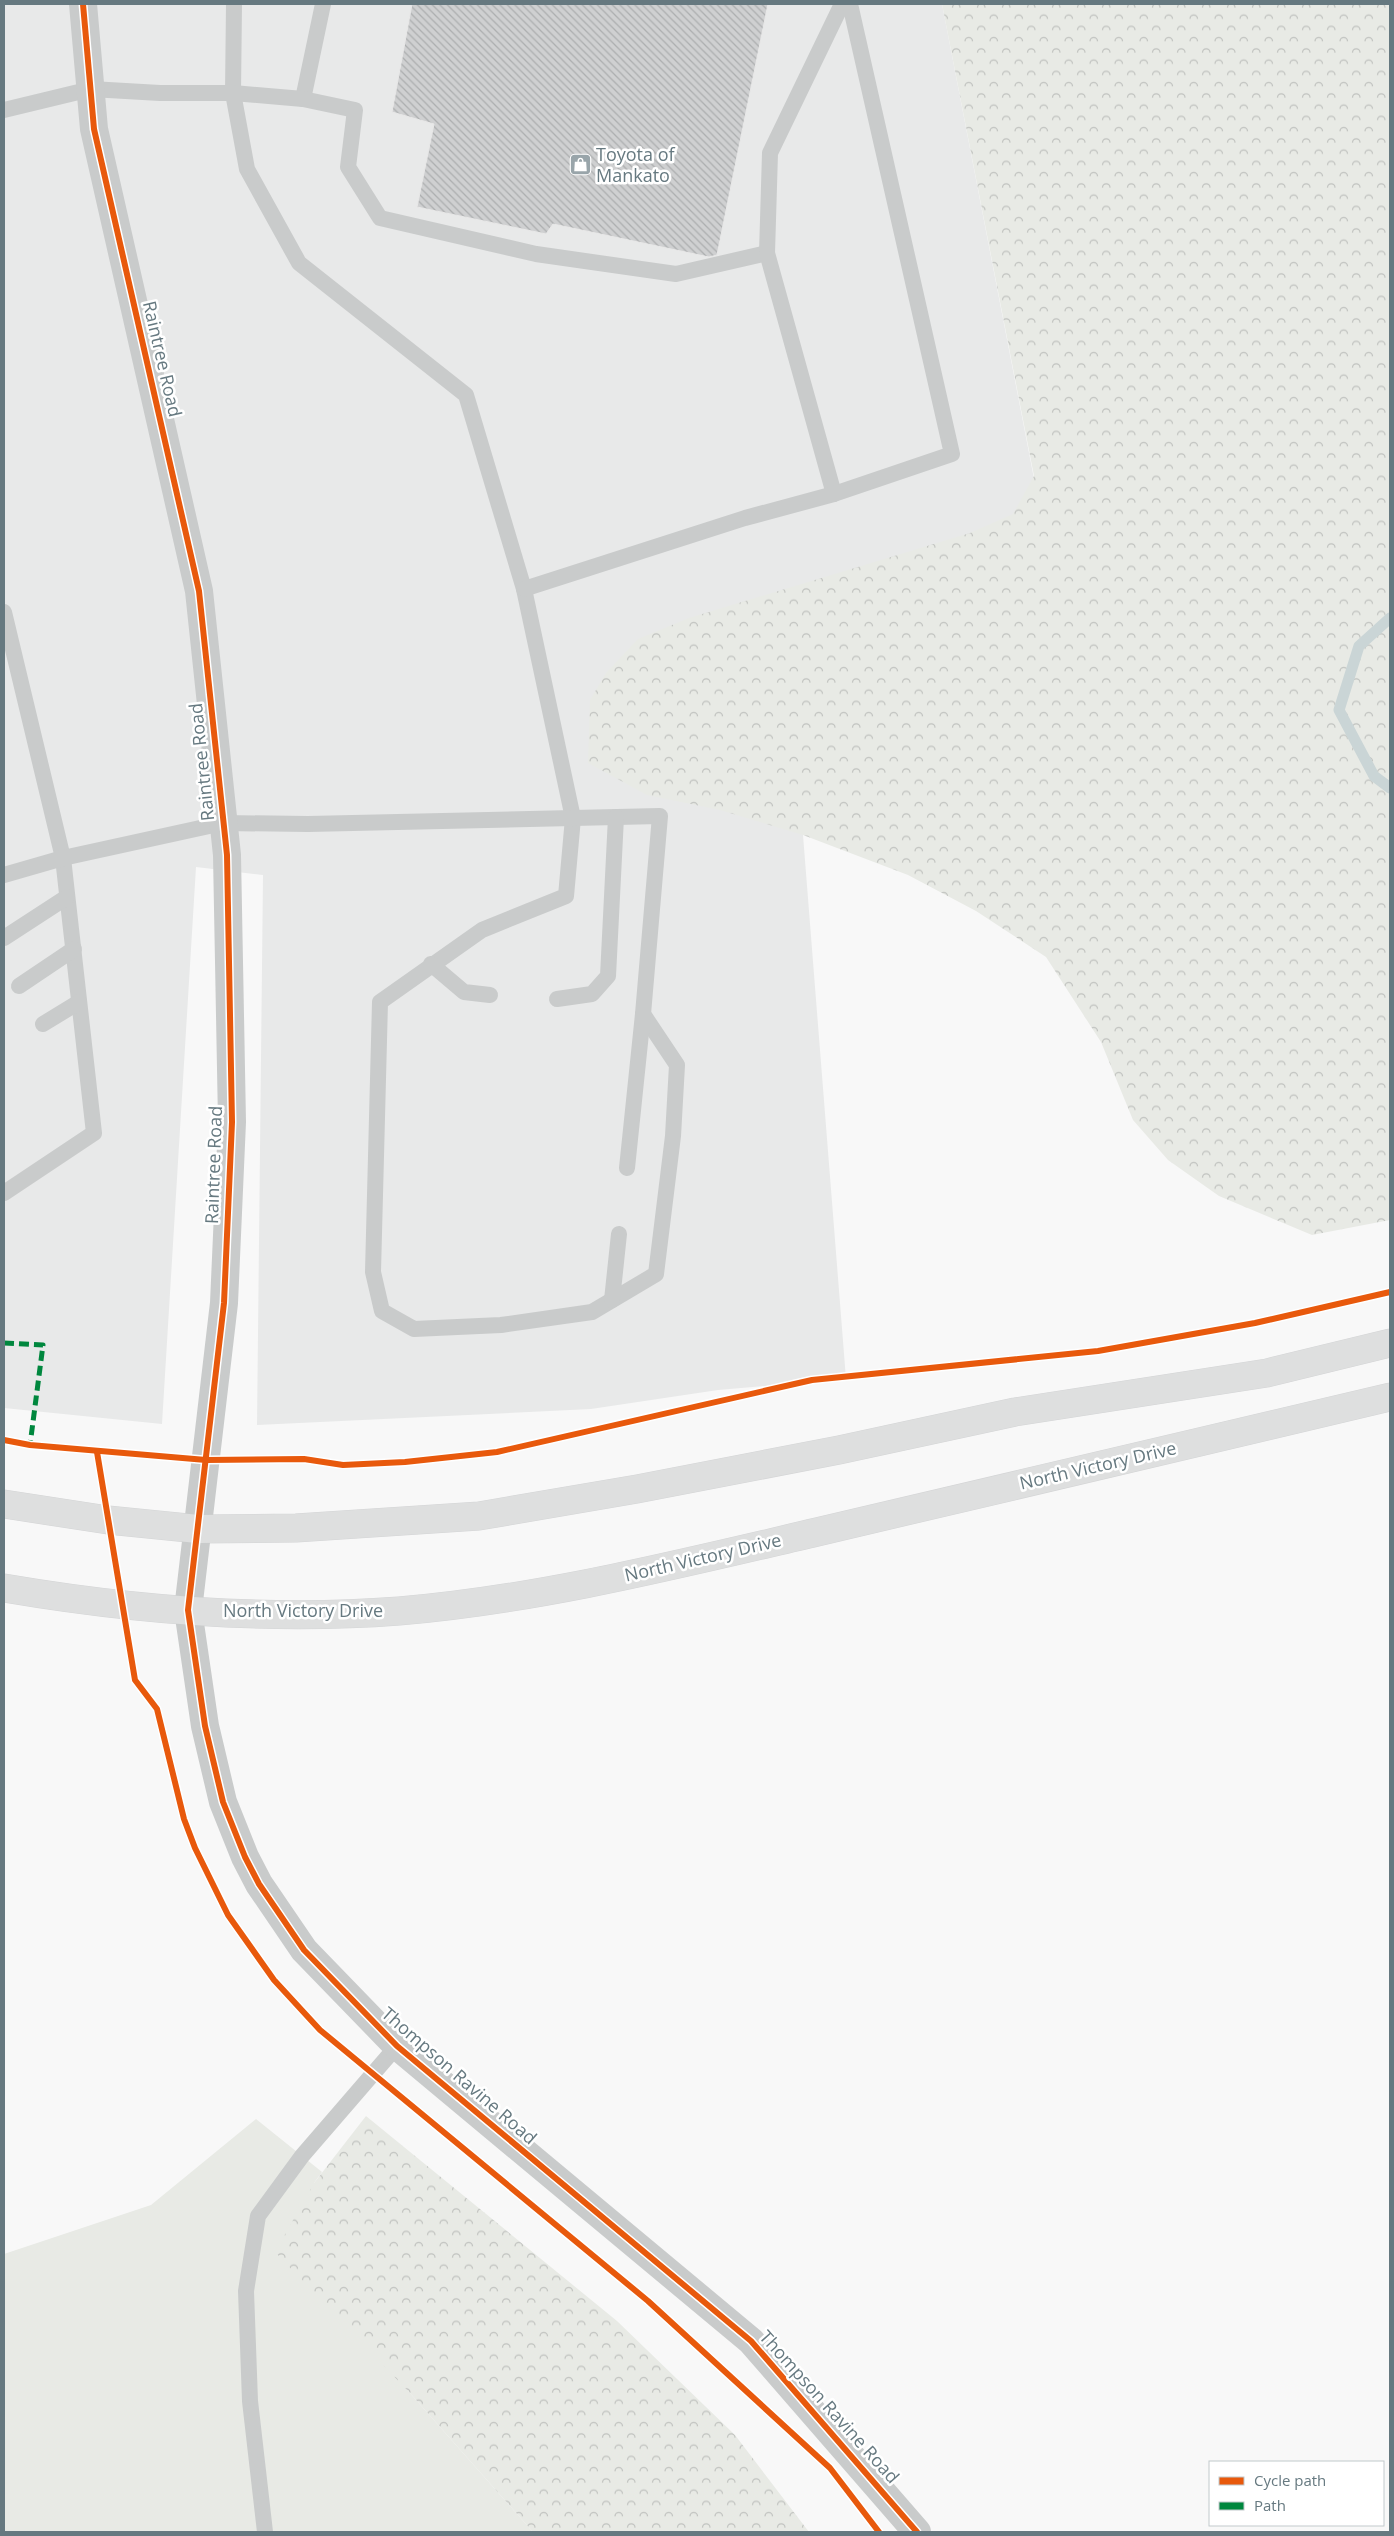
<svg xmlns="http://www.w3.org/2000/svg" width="1394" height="2536" font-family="'Open Sans',sans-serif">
<defs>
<pattern id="forest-crowns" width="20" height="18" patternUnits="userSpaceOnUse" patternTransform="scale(1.25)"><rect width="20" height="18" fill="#e8eae5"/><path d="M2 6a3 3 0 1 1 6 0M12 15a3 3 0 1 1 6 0" fill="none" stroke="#c0c2bf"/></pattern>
<pattern id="building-back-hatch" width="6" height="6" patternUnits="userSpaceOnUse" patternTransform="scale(1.25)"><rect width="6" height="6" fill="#cfd0d1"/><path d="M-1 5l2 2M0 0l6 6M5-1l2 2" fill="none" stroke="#acaeaf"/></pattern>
</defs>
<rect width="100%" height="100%" fill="#f8f8f8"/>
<!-- built -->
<polygon fill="#e8e9e9" points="4,4 942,4 1048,551 803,835 846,1379 718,1390 591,1409 257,1425 263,875 196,867 162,1424 4,1408"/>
<!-- grass -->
<polygon fill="#e8eae5" points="256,2119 322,2172 314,2183 409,2392 533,2532 4,2532 4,2254 151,2205"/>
<!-- forest -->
<g fill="url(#forest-crowns)">
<polygon points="942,4 1390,4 1390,1220 1312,1235 1219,1196 1168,1160 1133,1120 1101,1042 1046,957 976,911 908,875 803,835 720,810 647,795 588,763 590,700 606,673 638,639 689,618 970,533 1013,514 1034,476"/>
<polygon points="366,2116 617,2321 735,2435 809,2532 533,2532 409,2392 275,2252 314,2183"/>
</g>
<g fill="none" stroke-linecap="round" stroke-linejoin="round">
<!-- stream -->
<polyline stroke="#cad5d6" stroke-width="11" points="1390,618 1359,646 1339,710 1374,776 1390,788"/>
</g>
<!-- building -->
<polygon fill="url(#building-back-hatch)" stroke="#e8e8e8" points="412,4 768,4 717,255 709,257 553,224 546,234 417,207 434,124 392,112"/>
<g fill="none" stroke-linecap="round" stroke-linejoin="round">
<defs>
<g id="secondary">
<polyline points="4,1504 108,1520 198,1529 296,1528 479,1516 637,1489 839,1450 1015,1412 1267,1373 1390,1343"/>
<path d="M4 1588C133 1610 268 1621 399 1611 541 1599 679 1564 817 1532 1008 1488 1199 1442 1390 1397"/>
</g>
</defs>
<!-- secondary casing -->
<use href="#secondary" stroke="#d4d5d6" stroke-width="29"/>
<!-- service -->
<g stroke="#c9cbcb" stroke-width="16">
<polyline points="234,4 233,93 247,169 299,263 466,395 524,589 573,818 566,896 482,930 380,1002 373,1272 382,1311 414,1329 501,1325 592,1312 656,1274 673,1136 677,1065 643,1014"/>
<polyline points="303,99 323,4"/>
<polyline points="4,110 91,89 160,93 233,93 303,99 355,110 348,167 380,218 536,254 676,274 767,253"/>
<polyline points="834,494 767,253 770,153 842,4"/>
<polyline points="524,589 745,518 834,494 952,454 850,4"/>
<polyline points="4,612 63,858 94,1133 4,1193"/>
<polyline points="4,875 63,858 223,823 308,824 660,816 643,1014 627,1168"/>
<polyline points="4,938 67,897"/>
<polyline points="431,964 464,992 490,995"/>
<polyline points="19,986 74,949"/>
<polyline points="557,999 592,994 608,976 616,817"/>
<polyline points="43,1024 79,1002"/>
<polyline points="612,1300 619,1234"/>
<polyline points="265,2532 250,2401 246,2291 258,2216 302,2156 397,2046"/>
</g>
<!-- tertiary -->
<polyline stroke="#c9cbcb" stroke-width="28" points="83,4 94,129 199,591 227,855 232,1122 224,1303 188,1610 205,1726 223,1802 245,1857 259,1884 304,1950 397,2046 751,2341 917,2532"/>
<!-- secondary -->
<use href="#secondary" stroke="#dedfdf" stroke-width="28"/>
<!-- quiet -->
<polyline stroke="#00873e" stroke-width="5" stroke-dasharray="10 5" stroke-linecap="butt" points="4,1343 43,1345 30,1445"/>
<defs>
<g id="cycleway">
<polyline points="83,4 94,129 199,591 227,855 232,1122 224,1303 188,1610 205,1726 223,1802 245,1857 259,1884 304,1950 397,2046 751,2341 917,2532"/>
<polyline points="4,1440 30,1445 206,1460 304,1459 343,1465 405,1462 497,1452 812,1380 1098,1351 1255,1323 1390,1292"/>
<polyline points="97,1452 135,1680 157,1709 184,1819 195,1848 228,1915 274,1980 320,2030 648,2301 830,2468 879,2532"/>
</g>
</defs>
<!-- cycleway casing -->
<use href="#cycleway" stroke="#fff" stroke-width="9"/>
<!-- cycleway -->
<use href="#cycleway" stroke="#e8590c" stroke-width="6"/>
</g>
<!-- icons -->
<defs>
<symbol id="shop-square" viewBox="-11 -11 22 22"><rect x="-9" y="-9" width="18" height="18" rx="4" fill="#99a5aa" stroke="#fff"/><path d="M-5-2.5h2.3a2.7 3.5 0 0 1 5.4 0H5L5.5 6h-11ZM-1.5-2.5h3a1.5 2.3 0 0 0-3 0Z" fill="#fff"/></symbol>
</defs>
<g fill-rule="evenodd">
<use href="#shop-square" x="568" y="152" width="25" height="25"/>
</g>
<g text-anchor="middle" stroke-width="5" stroke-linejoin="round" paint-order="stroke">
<!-- poi labels -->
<g font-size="18" fill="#667980" stroke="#fff" text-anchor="start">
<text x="596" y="161">Toyota of<tspan x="596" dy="21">Mankato</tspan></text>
</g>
<!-- street labels -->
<g font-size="18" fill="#667980" stroke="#fff">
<text transform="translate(162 359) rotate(77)" y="6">Raintree Road</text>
<text transform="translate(202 762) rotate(-96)" y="6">Raintree Road</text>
<text transform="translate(214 1165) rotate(-88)" y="6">Raintree Road</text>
<text transform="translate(1098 1466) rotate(-13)" y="6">North Victory Drive</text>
<text transform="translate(703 1558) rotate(-13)" y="6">North Victory Drive</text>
<text x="303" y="1617">North Victory Drive</text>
<text transform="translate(459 2076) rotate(41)" y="6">Thompson Ravine Road</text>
<text transform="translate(829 2407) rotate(48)" y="6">Thompson Ravine Road</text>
</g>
</g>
<!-- border -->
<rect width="1394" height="2536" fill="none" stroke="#667980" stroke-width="10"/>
<!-- legend -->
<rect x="1209" y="2461" width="175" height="65" fill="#ffffff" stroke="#c2c9cc"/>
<rect x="1219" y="2477" width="25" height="8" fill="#e8590c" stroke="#c2c9cc"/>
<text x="1254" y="2486" font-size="15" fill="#667980">Cycle path</text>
<rect x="1219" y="2502" width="25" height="8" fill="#00873e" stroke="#c2c9cc"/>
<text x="1254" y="2511" font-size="15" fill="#667980">Path</text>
</svg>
